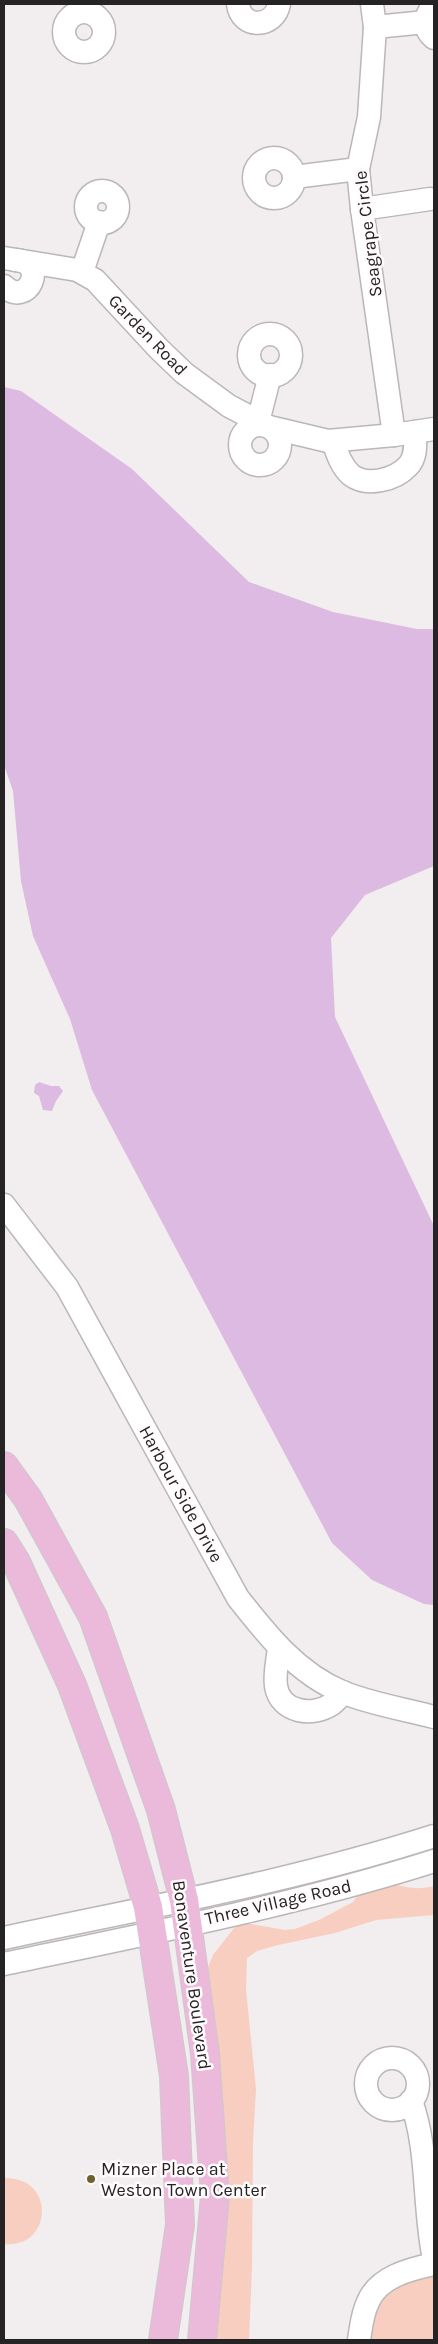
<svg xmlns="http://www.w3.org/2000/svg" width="438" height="2344" font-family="Karla,sans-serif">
<rect width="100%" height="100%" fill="#f2edee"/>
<!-- green -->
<g fill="#f8cec1">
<path d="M391 1883C407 1888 418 1890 434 1886V1915L376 1920 335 1933 278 1945 257 1951 247 1958 246 1989 256 2089 253 2143 252 2267 249 2340H203L204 1977 213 1955 234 1928 245 1923 285 1930 295 1929 319 1920 353 1902 362 1889Z"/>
<path d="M4 2178C57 2177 52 2249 4 2244Z"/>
<polygon points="434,2264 434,2340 359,2340 366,2307"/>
</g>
<!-- water -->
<g fill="#ddbae1">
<polygon points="4,387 21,391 132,469 249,582 333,612 417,629 434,629 434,866 365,895 331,938 335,1017 434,1226 434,1605 424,1604 372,1580 332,1543 92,1090 70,1019 33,936 21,881 13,791 4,765"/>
<polygon points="39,1082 51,1086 59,1086 63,1091 56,1101 52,1111 43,1110 39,1096 34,1093 35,1085"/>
</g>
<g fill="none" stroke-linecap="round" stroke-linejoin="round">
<defs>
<g id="minor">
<path d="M238 4C241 30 275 28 279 4"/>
<polyline points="372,4 375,27 369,117 358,169 362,209 394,435"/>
<path d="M434 6C424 15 423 29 434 38"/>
<circle cx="84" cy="32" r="20"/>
<polyline points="375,27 426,22"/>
<circle cx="274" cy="178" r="20"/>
<polyline points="294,177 358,169"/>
<circle cx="102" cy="207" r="16"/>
<polyline points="362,209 430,199"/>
<polyline points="4,258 77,270 95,280 159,349 184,373 229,406 269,427 328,441 394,435 434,429"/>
<polyline points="82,272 99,222"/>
<path d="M4 286C28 309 49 262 15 260"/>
<circle cx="270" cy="355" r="21"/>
<polyline points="258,422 270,375"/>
<circle cx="260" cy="445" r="20"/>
<path d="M333 441C337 453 341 466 351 475 367 487 395 480 408 466 417 457 415 443 415 432"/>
<path d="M4 1205 67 1287 238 1598C267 1635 297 1673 342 1692 371 1704 404 1709 434 1717"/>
<path d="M279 1647C278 1659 274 1674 276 1686 280 1713 313 1717 332 1704 336 1701 340 1696 343 1692"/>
<path d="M4 1938C148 1907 294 1881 434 1836"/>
<path d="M4 1964C147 1934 295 1905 434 1861"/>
<circle cx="392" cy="2084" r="26"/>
<path d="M411 2101C429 2150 423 2207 434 2259"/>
<path d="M359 2340C361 2328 362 2314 368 2302 378 2277 410 2269 434 2264"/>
</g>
<g id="major">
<polyline points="4,1466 28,1499 93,1617 161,1810 184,1900 205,2054 215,2196 202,2340"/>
<polyline points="4,1543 16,1562 72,1685 125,1829 148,1907 174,2076 180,2225 163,2340"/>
</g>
</defs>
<!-- minor casing -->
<use href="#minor" stroke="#bbb7b8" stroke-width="25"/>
<!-- major casing -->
<use href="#major" stroke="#cbcaca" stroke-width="30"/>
<!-- minor -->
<use href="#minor" stroke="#fff" stroke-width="22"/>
<!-- major -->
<use href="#major" stroke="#ebb9d9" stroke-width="28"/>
</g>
<!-- markers -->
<circle fill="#6f602e" stroke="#fffbfc" stroke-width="2" cx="91" cy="2179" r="5"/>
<g text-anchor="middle" stroke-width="5" stroke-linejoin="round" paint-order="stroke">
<!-- street labels -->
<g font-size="18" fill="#252324" stroke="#fffbfc">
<text transform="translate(368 234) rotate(-97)" y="6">Seagrape Circle</text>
<text transform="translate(148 335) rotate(46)" y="6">Garden Road</text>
<text transform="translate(181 1494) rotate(61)" y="6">Harbour Side Drive</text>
<text transform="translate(278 1902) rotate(-13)" y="6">Three Village Road</text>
<text transform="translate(192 1975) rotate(82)" y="6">Bonaventure Boulevard</text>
</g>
<!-- poi labels -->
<g font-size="18" fill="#252324" stroke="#fffbfc" text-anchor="start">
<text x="101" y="2175">Mizner Place at<tspan x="101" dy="21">Weston Town Center</tspan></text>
</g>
</g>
<!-- border -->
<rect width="438" height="2344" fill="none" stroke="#252324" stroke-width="10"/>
</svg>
